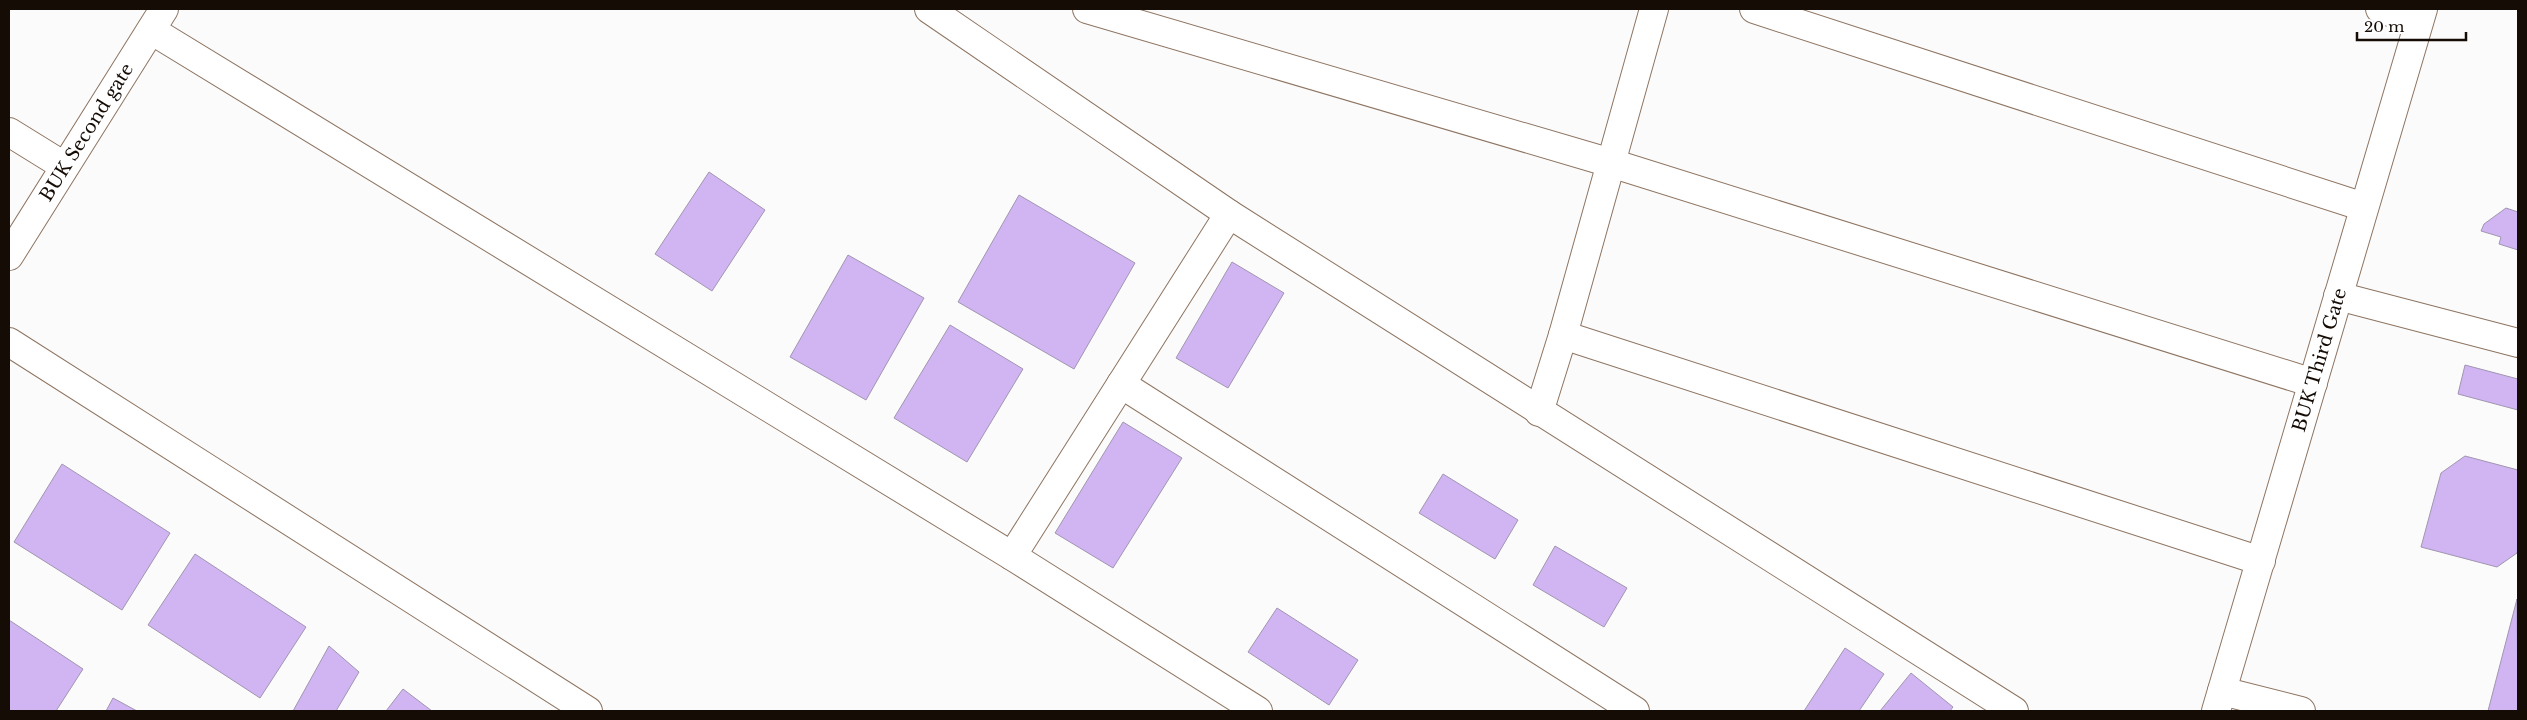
<svg xmlns="http://www.w3.org/2000/svg" width="2527" height="720" font-family="'Libre Baskerville',serif">
<rect width="100%" height="100%" fill="#fbfbfb"/>
<!-- building -->
<g fill="#d0b5f2" stroke="#a195b1">
<polygon points="709,172 765,210 712,291 655,254"/>
<polygon points="1019,195 1135,263 1074,369 958,302"/>
<polygon points="2506,208 2518,212 2518,250 2499,244 2501,237 2481,231 2484,224"/>
<polygon points="848,255 924,298 866,400 790,357"/>
<polygon points="1232,262 1284,293 1228,388 1176,358"/>
<polygon points="950,325 1023,369 967,462 894,418"/>
<polygon points="2465,365 2518,379 2518,410 2458,394"/>
<polygon points="1123,422 1182,458 1113,568 1055,533"/>
<polygon points="2465,456 2518,470 2518,549 2517,553 2497,567 2421,547 2441,473"/>
<polygon points="62,464 170,533 122,610 14,542"/>
<polygon points="1443,474 1518,520 1495,559 1419,513"/>
<polygon points="1555,546 1627,588 1604,627 1533,585"/>
<polygon points="195,554 306,627 260,698 148,625"/>
<polygon points="2517,599 2518,711 2488,711"/>
<polygon points="1277,608 1358,660 1329,705 1248,652"/>
<polygon points="9,620 83,669 56,711 9,711"/>
<polygon points="329,646 359,672 336,711 293,711"/>
<polygon points="1845,648 1884,674 1859,711 1804,711"/>
<polygon points="1911,673 1953,707 1950,711 1880,711"/>
<polygon points="403,689 432,711 386,711"/>
<polygon points="113,698 137,711 106,711"/>
</g>
<g fill="none" stroke-linecap="round" stroke-linejoin="round">
<defs>
<g id="minor">
<polyline points="929,9 1229,214 2014,711"/>
<polyline points="1087,9 1611,163 2313,383"/>
<polyline points="1754,9 2364,207"/>
<polyline points="2380,9 2419,21"/>
<polyline points="151,30 1012,556 1258,711"/>
<polyline points="9,132 64,166"/>
<path id="s1" d="M9 256 164 9"/>
<polyline points="2338,296 2518,343"/>
<polyline points="1563,335 2261,561"/>
<polyline points="9,342 588,711"/>
<polyline points="1121,384 1635,711"/>
<polyline points="1539,412 1563,335 1654,9"/>
<polyline points="1012,556 1229,214"/>
<polyline points="2222,691 2301,711"/>
<path id="s2" d="M2216 711 2423 9"/>
</g>
</defs>
<!-- minor casing -->
<use href="#minor" stroke="#8e7562" stroke-width="30"/>
<!-- minor -->
<use href="#minor" stroke="#fff" stroke-width="28"/>
</g>
<g text-anchor="middle" stroke-width="4" stroke-linejoin="round" paint-order="stroke">
<!-- street labels -->
<g font-size="18" fill="#150c06" stroke="#fff">
<text dy="6" stroke="none"><textPath href="#s1" startOffset="146">BUK Second gate</textPath></text>
<text dy="6" stroke="none"><textPath href="#s2" startOffset="366">BUK Third Gate</textPath></text>
</g>
</g>
<!-- border -->
<rect width="2527" height="720" fill="none" stroke="#150c06" stroke-width="20"/>
<!-- scale -->
<path d="M2357 32v8h109v-8" fill="none" stroke="#150c06" stroke-width="2.5"/>
<text x="2364" y="32" font-size="15" fill="#150c06" stroke="#ffffff" stroke-width="4" paint-order="stroke">20 m</text>
</svg>
